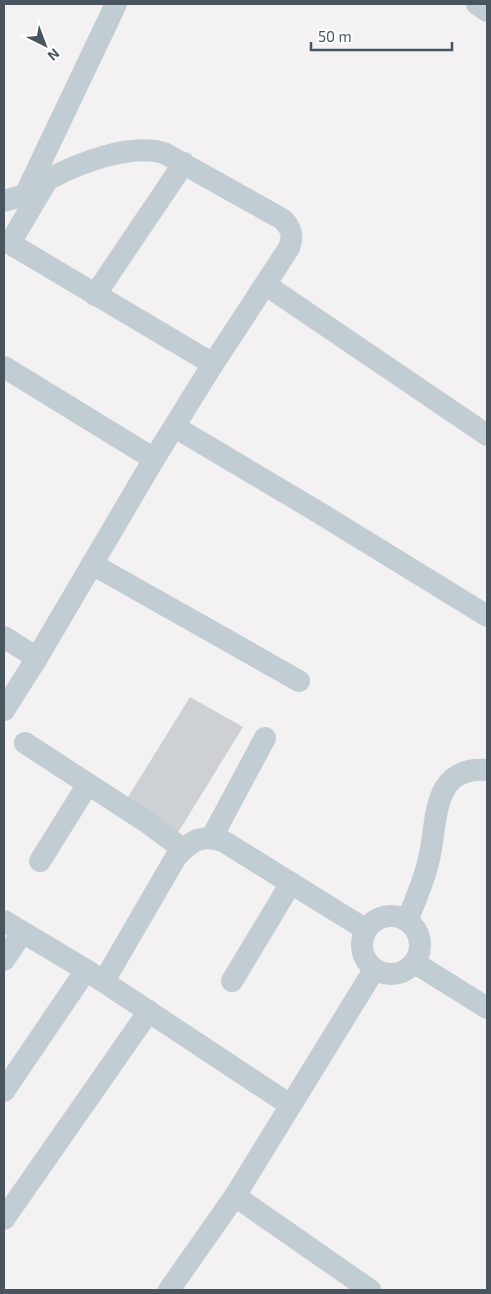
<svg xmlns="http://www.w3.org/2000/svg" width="491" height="1294" font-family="'Exo 2',sans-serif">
<rect width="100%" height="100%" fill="#f3f1f1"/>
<!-- building -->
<polygon fill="#cdd0d5" points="190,697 243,727 174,839 125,802"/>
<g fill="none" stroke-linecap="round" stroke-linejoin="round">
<!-- minor -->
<g stroke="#c1ccd3" stroke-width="22">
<polyline points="477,4 487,11"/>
<polyline points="26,193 116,4"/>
<path d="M4 201C11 199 19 197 26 194 34 190 41 183 49 179 79 163 130 143 164 153L282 219C292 228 294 236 289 248L213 364 154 459 37 658 4 710"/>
<polyline points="4,240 213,364"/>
<polyline points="10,243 45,184"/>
<polyline points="266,285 487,435"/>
<polyline points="95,295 184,163"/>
<polyline points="4,367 154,459"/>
<polyline points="175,427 318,512 487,616"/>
<polyline points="92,564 299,681"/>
<polyline points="4,637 37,658"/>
<polyline points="25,743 145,821 183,849"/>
<polyline points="212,837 265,738"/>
<polyline points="40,861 88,784"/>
<circle cx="391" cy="945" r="29"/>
<polyline points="4,921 86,970 290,1105"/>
<path d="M407 921C415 901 424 881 429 859 438 820 431 766 487 770"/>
<polyline points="4,960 22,933"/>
<polyline points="415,963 487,1008"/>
<path d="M104 981 176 857C192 840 201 834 223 841L365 929"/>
<polyline points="232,981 291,883"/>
<polyline points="4,1091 86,970"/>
<polyline points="235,1196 370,1290"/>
<polyline points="4,1219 149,1011"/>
<polyline points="169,1290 235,1196 374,970"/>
</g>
</g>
<!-- border -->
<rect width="491" height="1294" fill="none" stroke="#48555f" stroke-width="10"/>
<!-- north arrow -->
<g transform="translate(45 45) rotate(138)" stroke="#ffffff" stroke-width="4" paint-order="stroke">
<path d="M0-4L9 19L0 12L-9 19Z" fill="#48555f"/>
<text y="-8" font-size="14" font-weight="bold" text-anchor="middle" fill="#48555f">N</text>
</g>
<!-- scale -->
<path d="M311 42v8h141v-8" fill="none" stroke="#48555f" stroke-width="2.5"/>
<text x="318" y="42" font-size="15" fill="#48555f" stroke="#ffffff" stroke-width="4" paint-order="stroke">50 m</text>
</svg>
